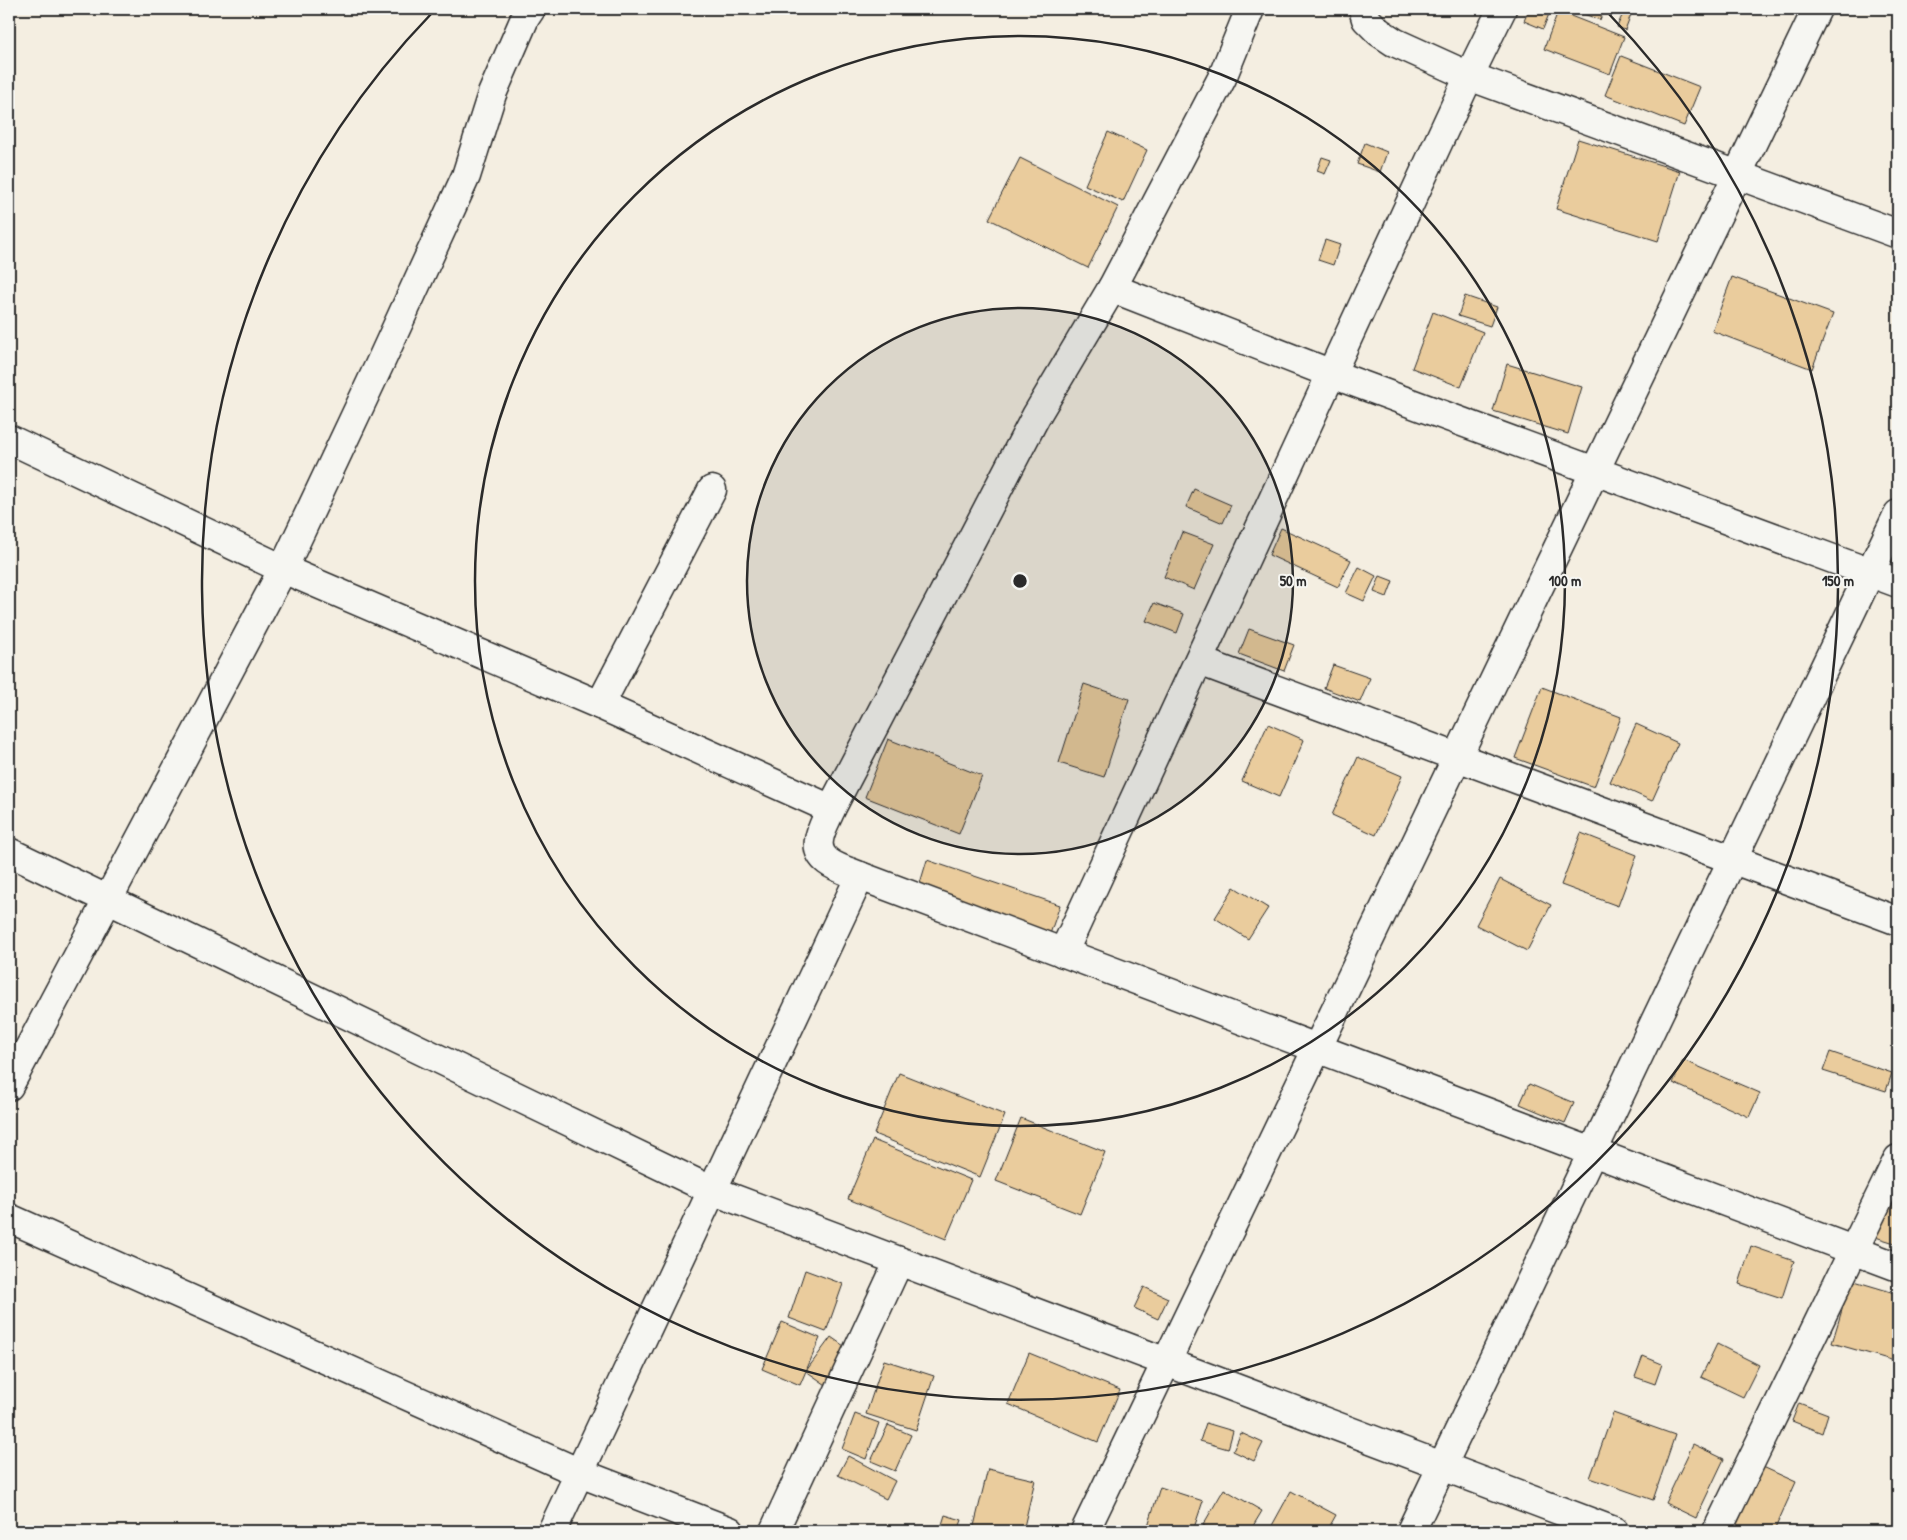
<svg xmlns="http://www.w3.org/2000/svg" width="1907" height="1540" font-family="'Patrick Hand',sans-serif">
<rect width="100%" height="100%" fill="#f4eee1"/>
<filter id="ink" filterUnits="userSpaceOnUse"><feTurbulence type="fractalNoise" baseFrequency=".02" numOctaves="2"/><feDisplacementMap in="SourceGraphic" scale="10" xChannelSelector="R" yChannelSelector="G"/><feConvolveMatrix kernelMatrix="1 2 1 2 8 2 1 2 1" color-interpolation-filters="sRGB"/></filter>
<g filter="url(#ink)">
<!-- building -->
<g fill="#eacc9d" stroke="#2b2b2b">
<polygon points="1529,9 1551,9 1543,29 1524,21"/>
<polygon points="1570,9 1604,9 1600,20"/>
<polygon points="1625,9 1633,9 1625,30 1617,27"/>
<polygon points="1558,11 1624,37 1610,74 1544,49"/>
<polygon points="1621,56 1700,87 1684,126 1605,95"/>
<polygon points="1108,132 1147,150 1123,202 1085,185"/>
<polygon points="1578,139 1680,171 1658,241 1556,209"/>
<polygon points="1365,143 1387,152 1380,172 1357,164"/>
<polygon points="1322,157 1331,160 1325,174 1317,171"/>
<polygon points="1020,158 1118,207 1088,268 989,219"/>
<polygon points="1325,240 1340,245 1333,265 1318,260"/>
<polygon points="1732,277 1833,314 1812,369 1712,331"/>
<polygon points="1465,296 1497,307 1490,326 1458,316"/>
<polygon points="1433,312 1483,332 1461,387 1412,368"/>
<polygon points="1507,364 1582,387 1568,434 1493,411"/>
<polygon points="1194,489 1231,505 1223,523 1186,507"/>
<polygon points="1281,528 1351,560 1338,587 1269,555"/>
<polygon points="1182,532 1214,544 1194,590 1164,577"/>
<polygon points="1359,567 1376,576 1364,601 1346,593"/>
<polygon points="1380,576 1393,581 1387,597 1374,592"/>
<polygon points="1154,603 1184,614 1177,633 1146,621"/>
<polygon points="1249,629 1294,645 1284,671 1239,654"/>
<polygon points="1333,665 1370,678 1360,702 1324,688"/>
<polygon points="1084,684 1129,699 1104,777 1059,763"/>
<polygon points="1542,687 1621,717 1594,787 1515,758"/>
<polygon points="1268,724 1304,740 1279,797 1242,781"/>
<polygon points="1636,724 1678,743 1652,801 1610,782"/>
<polygon points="888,739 982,776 959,834 865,797"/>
<polygon points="1358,757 1402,776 1376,835 1332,815"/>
<polygon points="1581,833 1637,855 1618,906 1561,885"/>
<polygon points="927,860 1060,905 1050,934 918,890"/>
<polygon points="1500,879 1551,905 1527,951 1476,925"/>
<polygon points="1234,887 1268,908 1248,939 1215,918"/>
<polygon points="1830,1052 1892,1073 1886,1091 1823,1071"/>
<polygon points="1683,1060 1760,1093 1749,1117 1673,1083"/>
<polygon points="899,1073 1005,1115 980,1177 874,1134"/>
<polygon points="1529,1084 1574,1103 1565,1123 1520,1104"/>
<polygon points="1021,1118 1105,1152 1080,1214 996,1181"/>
<polygon points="873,1140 971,1180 946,1239 848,1199"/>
<polygon points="1887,1188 1898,1191 1898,1244 1872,1236"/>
<polygon points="1751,1246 1794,1261 1782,1298 1739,1284"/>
<polygon points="805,1270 843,1284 826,1332 789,1318"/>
<polygon points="1851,1280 1898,1294 1898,1351 1895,1361 1832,1343"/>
<polygon points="1144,1287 1168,1298 1158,1319 1134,1308"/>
<polygon points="782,1322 820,1338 800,1385 762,1369"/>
<polygon points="831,1337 854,1353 829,1387 806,1371"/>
<polygon points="1717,1344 1759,1365 1743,1397 1701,1377"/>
<polygon points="1029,1353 1120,1390 1098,1442 1008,1404"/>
<polygon points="1643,1356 1662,1364 1655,1384 1635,1377"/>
<polygon points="884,1360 934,1376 916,1430 866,1414"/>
<polygon points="1799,1403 1828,1414 1822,1433 1792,1421"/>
<polygon points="1613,1413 1675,1435 1653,1500 1590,1478"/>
<polygon points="855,1414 879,1423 866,1459 842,1449"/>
<polygon points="1206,1423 1233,1431 1228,1449 1200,1441"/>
<polygon points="888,1425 911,1435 895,1471 871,1461"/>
<polygon points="1241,1433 1263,1443 1254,1461 1233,1451"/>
<polygon points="1693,1444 1724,1459 1696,1518 1665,1503"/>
<polygon points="848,1456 895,1481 886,1499 838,1475"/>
<polygon points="1763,1467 1796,1482 1774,1531 1736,1531 1734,1530"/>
<polygon points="988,1469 1035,1480 1023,1531 973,1530"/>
<polygon points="1160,1487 1203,1501 1193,1531 1153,1531 1147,1529"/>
<polygon points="1224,1489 1262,1511 1250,1531 1213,1531 1203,1525"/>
<polygon points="1291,1491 1336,1515 1327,1531 1269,1531"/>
<polygon points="945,1515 962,1520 958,1531 940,1531"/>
</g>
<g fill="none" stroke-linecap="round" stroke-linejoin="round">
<defs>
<g id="minor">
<path d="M1250 9 1222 78 1112 288 1036 416 831 809C827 819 820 830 819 840 815 863 843 869 860 876L1898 1267"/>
<polyline points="1363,9 1366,19 1379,32 1394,42 1469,76 1898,234"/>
<polyline points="1112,288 1332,374 1898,583"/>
<polyline points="9,439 283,569 600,705 831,809"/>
<polyline points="1199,661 1898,921"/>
<polyline points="600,705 712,490"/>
<polyline points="9,852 711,1190 1614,1531"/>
<polyline points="1063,953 1469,76 1502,9"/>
<polyline points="9,1086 283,569 382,359 466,176 492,94 525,18 531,9"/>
<polyline points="9,1218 580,1473 730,1531"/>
<polyline points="552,1531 860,876"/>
<polyline points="774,1531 899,1261"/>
<polyline points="1085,1531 1817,9"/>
<polyline points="1411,1531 1898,514"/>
<polyline points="1717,1531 1898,1159"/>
</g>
</defs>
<!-- minor casing -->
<use href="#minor" stroke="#2b2b2b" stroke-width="31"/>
<!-- minor -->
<use href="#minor" stroke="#f6f6f2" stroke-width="28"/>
</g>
</g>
<!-- distance rings -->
<circle cx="1020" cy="581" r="273" fill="#2b2b2b" fill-opacity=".12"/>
<g fill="none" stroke="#2b2b2b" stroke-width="2.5">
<circle cx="1020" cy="581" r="273"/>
<circle cx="1020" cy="581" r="545"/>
<path d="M1608 13A818 818 0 1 1 432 13"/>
</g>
<circle cx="1020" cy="581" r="8" fill="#2b2b2b" stroke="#f6f6f2" stroke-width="2.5"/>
<g font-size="15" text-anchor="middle" font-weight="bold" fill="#2b2b2b" stroke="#f6f6f2" stroke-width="4" stroke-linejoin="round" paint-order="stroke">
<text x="1293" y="586">50 m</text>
<text x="1565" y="586">100 m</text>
<text x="1838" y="586">150 m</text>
</g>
<!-- margin -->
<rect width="1907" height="1540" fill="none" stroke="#f6f6f2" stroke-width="30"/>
<rect x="15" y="15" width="1877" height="1510" fill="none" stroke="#2b2b2b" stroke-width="2" filter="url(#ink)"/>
</svg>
